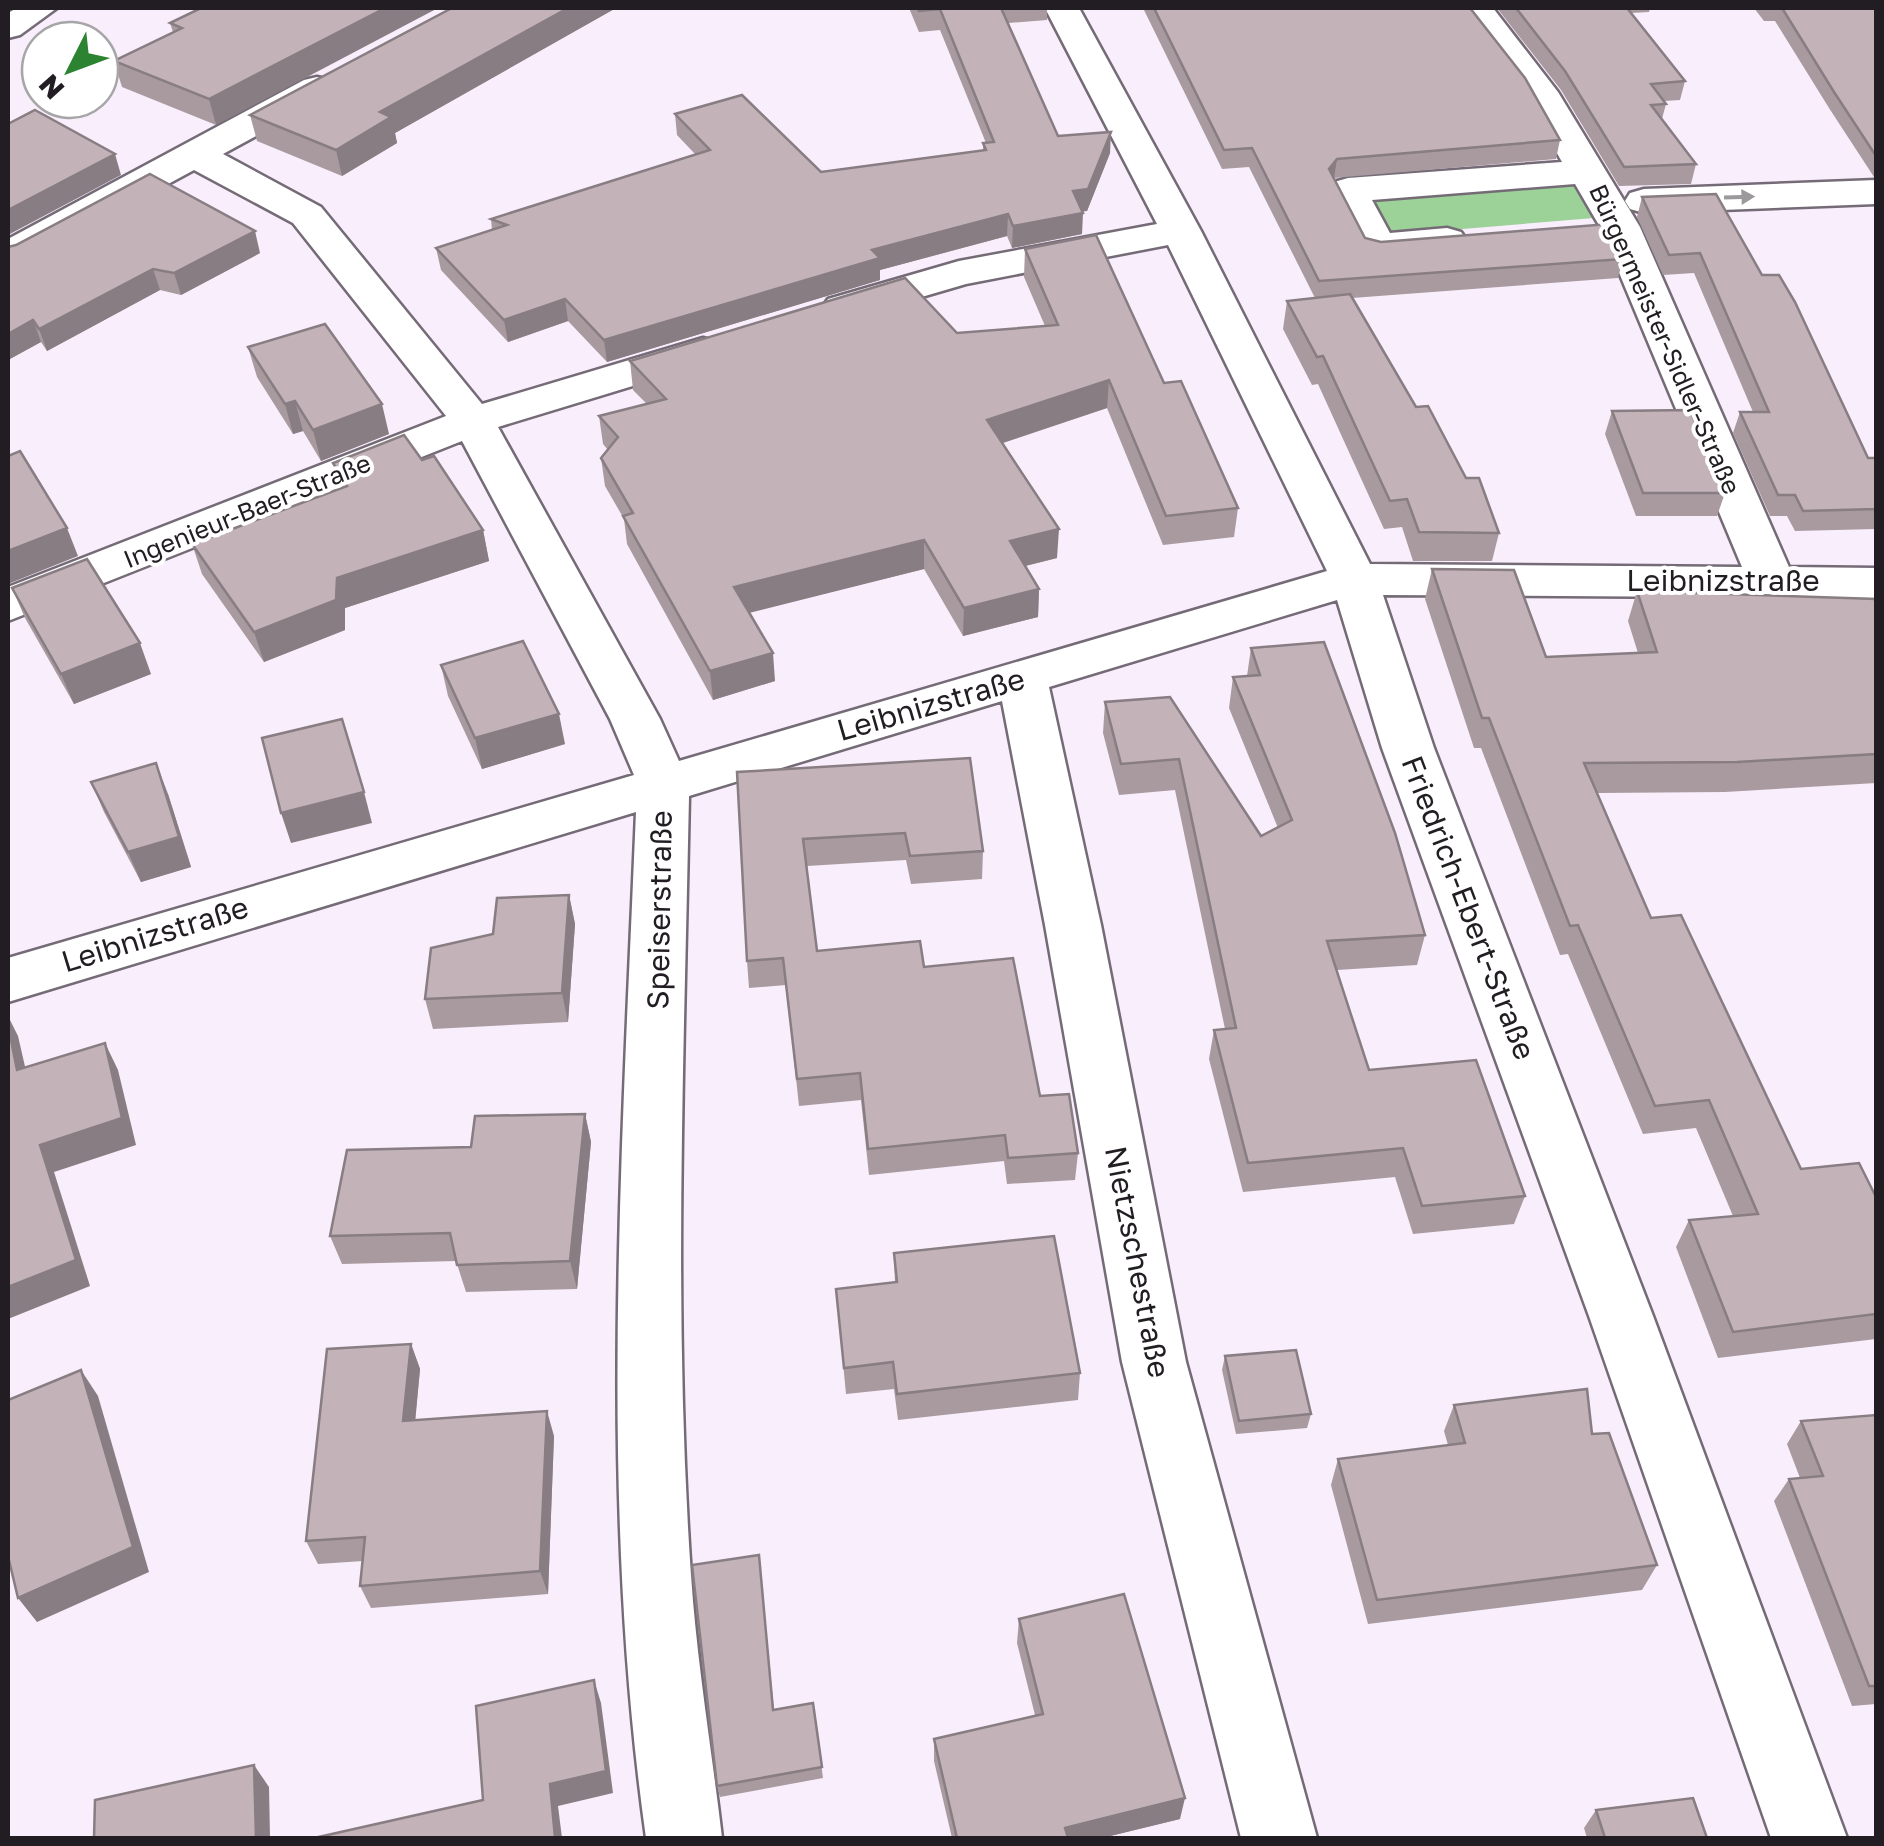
<svg xmlns="http://www.w3.org/2000/svg" width="1884" height="1846" font-family="'Golos Text',sans-serif">
<rect width="100%" height="100%" fill="#f9eefc"/>
<!-- green -->
<polygon fill="#9cd197" points="1575,183 1594,218 1390,235 1371,198"/>
<g fill="none" stroke-linecap="round" stroke-linejoin="round">
<defs>
<g id="street">
<polygon points="17,8 57,8 20,35 8,38 8,13"/>
<path d="M1045 8H1079L1201 231 1370 564 1742 567 1600 227 1575 184 1372 200 1390 233 1447 228 1461 232 1467 240 1461 248C1432 256 1392 262 1363 254L1329 190 1334 182 1348 178 1562 162 1524 95 1458 8H1493L1558 92 1640 227 1789 567 1876 568V598L1383 595 1434 748 1653 1316 1847 1838H1771L1589 1316 1382 748 1337 600 1049 687 1101 925 1186 1362 1317 1838H1241L1122 1362 1045 925 1002 701 689 796C684 1056 673 1316 691 1575 697 1664 712 1751 722 1838H646C598 1498 622 1154 636 812L8 1002V958L634 775 610 719 462 441 8 621V587L446 416 293 223 194 170 22 263 8 267V239L304 80 317 77 330 80 335 88 330 96 223 154 321 207 482 404 703 338 718 342 724 351 718 360 498 427 660 719 679 761 1327 571 1168 245 966 284 843 320 828 317 822 308 828 299 959 261 1157 224Z"/>
<polygon points="1876,180 1876,204 1644,213 1630,209 1625,201 1630,193 1644,189"/>
</g>
</defs>
<!-- street casing -->
<use href="#street" stroke="#746b77" stroke-width="5"/>
<!-- street -->
<use href="#street" fill="#fff" fill-rule="evenodd"/>
</g>
<!-- wall -->
<g fill="#a89a9f">
<polygon points="201,8 216,125 122,87 114,61 173,32 170,23"/>
<polygon points="452,8 616,8 395,133 397,143 342,176 257,141 250,115"/>
<polygon points="909,8 1047,8 1047,20 1008,23 1058,136 1110,153 1087,211 1082,211 1082,234 1012,248 1007,236 880,270 880,280 607,362 568,321 508,342 441,270 436,248 492,230 491,219 695,154 677,135 675,114 821,172 983,150 983,143 986,143 940,30 919,32"/>
<polygon points="1143,8 1470,8 1560,140 1556,159 1334,178 1365,238 1381,242 1623,259 1618,278 1352,298 1416,407 1466,478 1499,533 1492,561 1413,561 1402,527 1384,529 1318,384 1312,385 1283,329 1287,301 1315,298 1249,167 1222,169"/>
<polygon points="1497,8 1650,8 1649,12 1631,13 1685,81 1680,100 1664,101 1666,104 1662,119 1696,164 1691,184 1619,186 1561,90"/>
<polygon points="1754,8 1876,8 1876,178 1874,177 1829,108 1775,21 1764,21"/>
<polygon points="1716,194 1868,458 1876,458 1876,529 1795,531 1787,516 1770,516 1733,433 1740,412 1753,412 1694,273 1663,275 1637,217 1642,197"/>
<polygon points="8,247 260,253 181,295 160,290 47,351 41,342 8,360"/>
<polygon points="1025,249 1164,383 1238,508 1234,537 1163,545 1107,408 1003,443 1057,558 1025,566 1039,589 1038,617 963,636 924,569 749,612 775,681 713,700 627,544 624,519 605,486 601,458 608,450 603,444 599,416 647,404 633,390 630,361 1045,326 1024,277"/>
<polygon points="248,347 389,434 321,461 303,431 293,434 257,377"/>
<polygon points="1612,411 1725,493 1717,516 1636,516 1605,434"/>
<polygon points="422,460 483,530 489,561 345,608 345,630 264,662 202,574 192,544 340,488 333,463"/>
<polygon points="1432,569 1546,657 1638,653 1628,621 1637,591 1876,599 1876,783 1725,792 1597,793 1651,918 1801,1169 1876,1197 1876,1339 1718,1358 1676,1247 1689,1220 1733,1216 1696,1128 1643,1134 1568,954 1560,955 1481,748 1474,748 1425,599"/>
<polygon points="12,588 151,674 74,704 25,618"/>
<polygon points="1251,648 1425,935 1417,965 1337,970 1369,1070 1525,1196 1514,1224 1413,1234 1395,1177 1243,1192 1209,1059 1214,1030 1225,1029 1175,790 1119,795 1103,733 1105,702 1170,697 1261,836 1278,828 1229,708 1233,677 1247,676"/>
<polygon points="441,665 565,744 482,769 448,696"/>
<polygon points="737,772 983,851 982,879 911,884 906,860 807,866 817,951 924,967 1040,1096 1078,1153 1075,1180 1007,1184 1004,1161 869,1175 861,1100 799,1106 786,985 749,988 747,961"/>
<polygon points="91,782 168,794 191,867 141,882 104,812"/>
<polygon points="569,895 575,924 568,1022 433,1029 425,999 493,934"/>
<polygon points="585,1114 591,1142 577,1289 466,1292 456,1261 342,1264 330,1236 471,1147"/>
<polygon points="894,1253 1080,1373 1078,1400 898,1420 894,1389 846,1394 836,1289 895,1283"/>
<polygon points="411,1344 420,1369 415,1420 554,1436 548,1594 371,1608 360,1586 363,1561 318,1564 306,1541"/>
<polygon points="1225,1356 1311,1414 1307,1428 1236,1434 1222,1370"/>
<polygon points="1454,1405 1592,1434 1657,1565 1642,1590 1368,1624 1331,1485 1338,1459 1448,1445 1444,1431"/>
<polygon points="1876,1415 1876,1704 1852,1706 1774,1501 1789,1479 1800,1478 1787,1444 1801,1421"/>
<polygon points="760,1567 774,1710 813,1703 823,1778 720,1797 717,1786"/>
<polygon points="1019,1619 1180,1819 1102,1838 952,1838 934,1761 934,1739 1035,1715 1017,1643"/>
<polygon points="1596,1810 1707,1838 1587,1838 1584,1828"/>
</g>
<!-- shaded-wall -->
<g fill="#887d82">
<polygon points="385,8 438,8 216,125 209,99"/>
<polygon points="568,8 616,8 395,133 397,143 342,176 336,150 380,112"/>
<polygon points="1111,132 1110,153 1087,211 1072,213 1073,191"/>
<polygon points="115,154 121,175 8,235 8,210"/>
<polygon points="1337,159 1334,178 1329,169"/>
<polygon points="1083,213 1082,234 1012,248 1013,226"/>
<polygon points="1008,214 1007,236 880,270 880,280 607,362 604,340 872,250"/>
<polygon points="255,231 260,253 181,295 174,273"/>
<polygon points="153,269 160,290 47,351 39,329"/>
<polygon points="565,299 568,321 508,342 504,320"/>
<polygon points="33,320 41,342 8,360 8,334"/>
<polygon points="1109,380 1107,408 987,448 987,420"/>
<polygon points="295,401 303,431 293,434 285,404"/>
<polygon points="382,404 389,434 321,461 313,430"/>
<polygon points="67,528 78,556 8,584 8,551"/>
<polygon points="1059,529 1057,558 1009,570 1010,541"/>
<polygon points="483,530 489,561 345,608 345,630 264,662 254,632 337,578"/>
<polygon points="924,540 924,569 737,616 734,587"/>
<polygon points="1039,589 1038,617 963,636 964,608"/>
<polygon points="140,643 151,674 74,704 61,674"/>
<polygon points="773,653 775,681 713,700 710,671"/>
<polygon points="559,714 565,744 482,769 475,738"/>
<polygon points="156,763 168,794 191,867 141,882 128,852"/>
<polygon points="364,792 372,823 291,843 281,813"/>
<polygon points="569,895 575,924 568,1022 562,993"/>
<polygon points="8,1016 18,1036 32,1097 17,1070 8,1025"/>
<polygon points="105,1043 118,1070 136,1145 54,1172 90,1286 8,1319 8,1287 40,1145"/>
<polygon points="585,1114 591,1142 577,1289 570,1261"/>
<polygon points="411,1344 420,1369 413,1445 403,1421"/>
<polygon points="81,1370 98,1396 149,1572 37,1622 18,1598"/>
<polygon points="547,1411 554,1436 548,1594 540,1571"/>
<polygon points="594,1680 601,1703 613,1793 558,1806 562,1838 555,1838 550,1784"/>
<polygon points="254,1765 269,1787 270,1838 256,1838"/>
<polygon points="1185,1798 1180,1819 1102,1838 1064,1838 1065,1828"/>
</g>
<!-- building -->
<g fill="#c3b3b9" stroke="#887d82" stroke-width="2.5">
<polygon points="201,8 385,8 209,99 114,61 182,28 170,23"/>
<polygon points="452,8 568,8 380,112 391,117 336,150 250,115"/>
<polygon points="917,8 1001,8 1058,136 1111,132 1088,189 1073,191 1083,213 1013,226 1008,214 872,250 880,258 604,340 565,299 504,320 436,248 507,225 491,219 710,150 675,114 742,95 821,172 986,150 983,143 994,142 940,9 919,11"/>
<polygon points="1154,8 1470,8 1525,78 1560,140 1337,159 1329,169 1365,238 1381,242 1609,224 1623,259 1319,281 1252,148 1224,150"/>
<polygon points="1516,8 1627,8 1685,81 1651,84 1666,104 1651,105 1696,164 1624,167 1565,71"/>
<polygon points="1782,8 1876,8 1876,156 1834,92"/>
<polygon points="35,110 115,154 8,210 8,124"/>
<polygon points="150,174 255,231 174,273 153,269 39,329 33,320 8,334 8,247 16,245"/>
<polygon points="1716,194 1762,275 1779,275 1795,302 1868,458 1876,458 1876,509 1803,511 1795,495 1778,495 1740,412 1769,412 1700,253 1669,255 1642,197"/>
<polygon points="1096,235 1164,383 1181,381 1238,508 1166,516 1109,380 987,420 1059,529 1010,541 1039,589 964,608 924,540 734,587 773,653 710,671 623,516 633,513 601,458 618,437 599,416 666,399 630,361 905,278 957,333 1058,325 1025,249"/>
<polygon points="1350,294 1416,407 1428,406 1466,478 1479,478 1499,533 1419,532 1407,499 1390,501 1323,356 1317,357 1287,301"/>
<polygon points="325,324 382,404 313,430 295,401 285,404 248,347"/>
<polygon points="1690,410 1725,493 1643,493 1612,411"/>
<polygon points="404,435 422,460 434,456 483,530 337,578 336,600 254,632 192,544 347,486 333,463"/>
<polygon points="20,451 67,528 8,551 8,456"/>
<polygon points="87,559 140,643 61,674 12,588"/>
<polygon points="1432,569 1514,570 1546,657 1657,652 1637,591 1876,599 1876,754 1737,762 1584,763 1651,918 1681,915 1801,1169 1859,1163 1876,1197 1876,1314 1733,1332 1689,1220 1758,1214 1709,1100 1655,1106 1578,925 1570,926 1489,718 1482,718"/>
<polygon points="523,641 559,714 475,738 441,665"/>
<polygon points="1324,642 1395,833 1425,935 1327,941 1369,1070 1476,1060 1525,1196 1422,1206 1403,1148 1248,1163 1214,1030 1236,1028 1179,759 1121,764 1105,702 1170,697 1261,836 1292,820 1233,677 1260,675 1251,648"/>
<polygon points="342,719 364,792 281,813 262,738"/>
<polygon points="970,758 983,851 910,856 905,833 803,839 817,951 920,941 924,967 1013,958 1040,1096 1069,1094 1078,1153 1008,1158 1005,1135 868,1149 860,1073 797,1079 783,958 747,961 737,772"/>
<polygon points="156,763 179,837 128,852 91,782"/>
<polygon points="569,895 562,993 425,999 431,948 493,934 497,898"/>
<polygon points="8,1025 17,1070 105,1043 122,1118 40,1145 76,1260 8,1287"/>
<polygon points="585,1114 570,1261 457,1265 450,1233 330,1236 347,1150 471,1147 475,1116"/>
<polygon points="1054,1236 1080,1373 897,1394 893,1362 844,1368 836,1289 897,1282 894,1253"/>
<polygon points="411,1344 403,1421 547,1411 540,1571 360,1586 365,1537 306,1541 327,1349"/>
<polygon points="1296,1350 1311,1414 1239,1421 1225,1356"/>
<polygon points="81,1370 133,1547 18,1598 8,1556 8,1400"/>
<polygon points="1587,1389 1592,1434 1609,1433 1657,1565 1377,1600 1338,1459 1465,1443 1454,1405"/>
<polygon points="1876,1415 1876,1686 1869,1686 1789,1479 1823,1476 1801,1421"/>
<polygon points="759,1555 773,1710 813,1703 822,1767 717,1786 692,1565"/>
<polygon points="1124,1594 1185,1798 1065,1828 1068,1838 957,1838 934,1739 1043,1714 1019,1619"/>
<polygon points="594,1680 606,1771 550,1784 555,1838 314,1838 483,1800 476,1706"/>
<polygon points="254,1765 256,1838 94,1838 95,1800"/>
<polygon points="1693,1798 1707,1838 1605,1838 1596,1810"/>
</g>
<!-- one-way arrows -->
<defs><path id="oneway-solid" d="M-6-.8H1V-3.2L6.5 0L1 3.2V.8H-6Z" transform="scale(2.5)"/></defs>
<use fill="#9b999c" href="#oneway-solid" transform="translate(1739 197) rotate(-2)"/>
<g text-anchor="middle" stroke-width="8" stroke-linejoin="round" paint-order="stroke">
<!-- far-street labels -->
<g font-size="25" fill="#211d22" stroke="#fff">
<text transform="translate(1665 339) rotate(66)" y="9">Bürgermeister-Sidler-Straße</text>
<text transform="translate(247 511) rotate(-22)" y="9">Ingenieur-Baer-Straße</text>
</g>
<!-- street labels -->
<g font-size="30" fill="#211d22" stroke="#fff">
<text x="1723" y="591">Leibnizstraße</text>
<text transform="translate(931 705) rotate(-16)" y="10">Leibnizstraße</text>
<text transform="translate(1468 908) rotate(69)" y="10">Friedrich-Ebert-Straße</text>
<text transform="translate(660 910) rotate(-89)" y="10">Speiserstraße</text>
<text transform="translate(155 935) rotate(-17)" y="10">Leibnizstraße</text>
<text transform="translate(1137 1262) rotate(79)" y="10">Nietzschestraße</text>
</g>
</g>
<!-- border -->
<rect width="1884" height="1846" fill="none" stroke="#211d22" stroke-width="20"/>
<!-- north arrow -->
<g transform="translate(70 70) rotate(228)"><circle r="48" fill="#ffffff" stroke="#a6a5a7" stroke-width="2.5"/>
<path d="M0-8L18 38L0 25L-18 38Z" fill="#2c8331"/>
<text y="-15" font-size="28" font-weight="bold" text-anchor="middle" fill="#211d22">N</text>
</g>
</svg>
